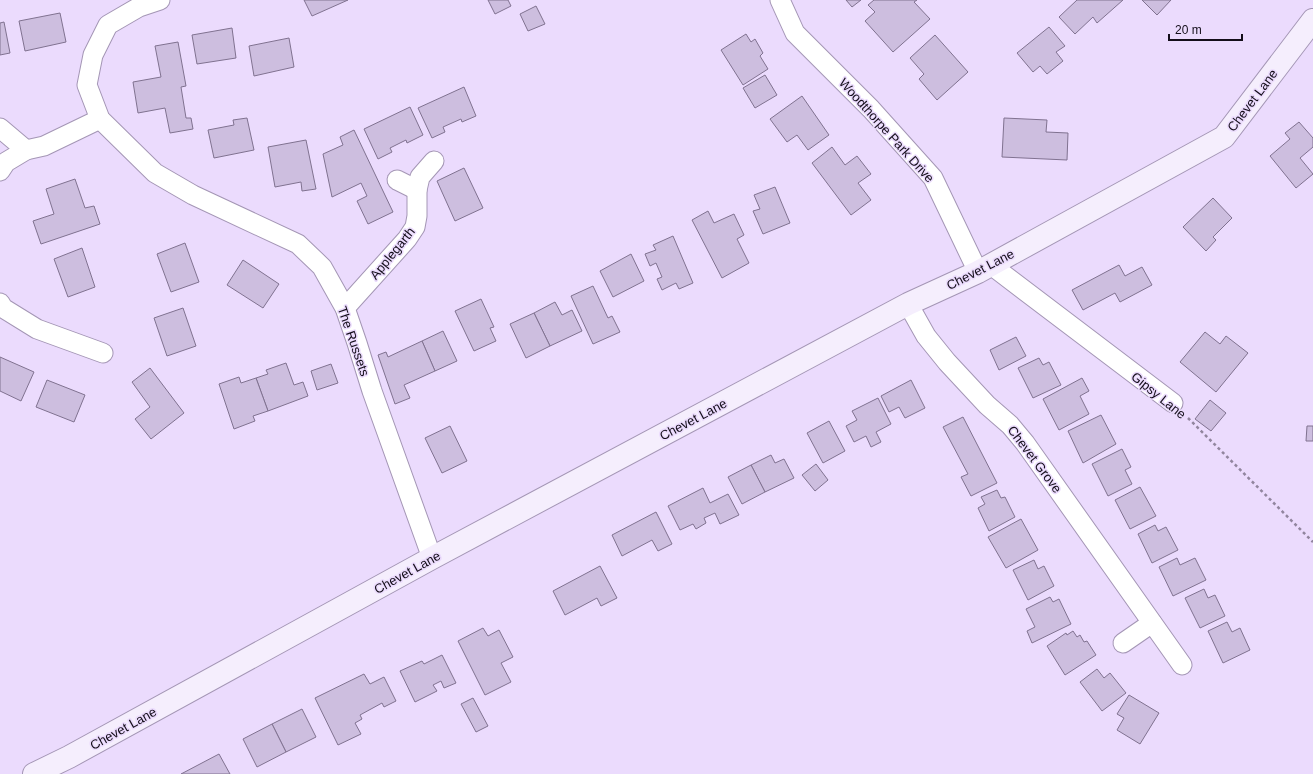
<svg xmlns="http://www.w3.org/2000/svg" width="1313" height="774" font-family="Helvetica,sans-serif">
<rect width="100%" height="100%" fill="#ebdbfd"/>
<!-- building -->
<g fill="#cdbedf" stroke="#807290">
<polygon points="304,0 348,0 312,16"/>
<polygon points="488,0 508,0 511,6 495,14"/>
<polygon points="846,0 861,0 852,7"/>
<polygon points="874,0 917,0 914,2 930,19 893,52 865,21 875,12 868,5"/>
<polygon points="1077,0 1123,0 1097,23 1093,17 1075,34 1059,17"/>
<polygon points="1142,0 1171,0 1157,15"/>
<polygon points="536,6 545,24 528,31 520,14"/>
<polygon points="60,13 66,42 25,51 19,21"/>
<polygon points="4,22 10,53 0,55 0,23"/>
<polygon points="1049,27 1065,46 1056,52 1063,61 1047,74 1040,66 1033,72 1017,53"/>
<polygon points="232,28 236,58 197,64 192,35"/>
<polygon points="746,34 751,42 755,39 763,53 760,56 768,69 743,85 721,50"/>
<polygon points="935,35 968,72 937,100 919,79 924,74 910,58"/>
<polygon points="289,38 294,67 254,76 249,46"/>
<polygon points="178,42 186,86 181,87 186,118 191,118 193,129 170,133 165,108 138,113 133,82 161,77 155,46"/>
<polygon points="765,75 777,95 755,108 743,88"/>
<polygon points="464,87 476,116 462,122 461,119 443,127 445,132 432,138 418,108"/>
<polygon points="802,96 829,135 808,150 797,135 787,142 770,119"/>
<polygon points="410,107 423,135 407,143 406,140 390,148 392,152 378,159 364,129"/>
<polygon points="247,118 254,150 214,158 208,130 234,125 233,120"/>
<polygon points="1004,118 1047,120 1046,132 1068,133 1067,160 1002,157"/>
<polygon points="1299,122 1313,138 1313,147 1300,158 1313,174 1296,188 1270,156 1290,139 1285,133"/>
<polygon points="354,130 393,212 368,224 357,201 367,196 361,183 332,197 323,154 343,145 340,137"/>
<polygon points="306,140 316,189 302,191 301,182 275,187 268,147"/>
<polygon points="832,147 845,165 857,156 871,174 858,183 871,200 851,215 812,163"/>
<polygon points="464,168 483,208 455,221 437,181"/>
<polygon points="75,179 85,208 94,206 100,224 41,244 33,221 54,214 46,189"/>
<polygon points="775,187 790,223 763,234 753,211 760,209 754,195"/>
<polygon points="1213,198 1232,218 1213,237 1216,240 1206,251 1183,227"/>
<polygon points="708,211 714,223 734,214 744,235 737,239 749,263 722,278 692,220"/>
<polygon points="673,236 693,283 679,289 676,283 662,290 657,279 662,277 656,263 650,266 645,254 656,250 653,245"/>
<polygon points="185,243 199,282 171,292 157,254"/>
<polygon points="82,248 95,287 68,297 54,259"/>
<polygon points="631,254 644,281 613,297 600,271"/>
<polygon points="243,260 279,284 263,308 227,285"/>
<polygon points="1119,265 1125,276 1142,267 1152,285 1120,302 1115,293 1083,310 1072,290"/>
<polygon points="593,286 608,318 612,316 620,332 593,344 571,296"/>
<polygon points="481,299 494,327 490,328 496,341 474,351 455,311"/>
<polygon points="555,302 562,315 572,310 582,331 550,346 534,313"/>
<polygon points="183,308 196,346 167,356 154,318"/>
<polygon points="534,313 550,346 526,358 510,324"/>
<polygon points="443,331 457,361 435,371 422,341"/>
<polygon points="1205,332 1220,344 1226,336 1248,353 1216,392 1180,362"/>
<polygon points="1016,337 1026,356 999,370 990,350"/>
<polygon points="422,341 435,371 404,385 410,398 395,404 378,355 386,352 388,357"/>
<polygon points="0,357 34,372 21,401 0,391"/>
<polygon points="1039,358 1043,365 1049,362 1061,385 1033,398 1018,368"/>
<polygon points="286,363 294,385 303,382 308,396 268,411 256,378 268,374 266,370"/>
<polygon points="331,364 338,383 317,390 311,371"/>
<polygon points="150,368 184,413 151,439 135,419 150,407 132,382"/>
<polygon points="239,377 241,383 256,378 268,411 253,416 255,421 234,429 219,384"/>
<polygon points="1082,378 1089,391 1080,396 1089,414 1059,430 1043,399"/>
<polygon points="47,380 85,395 74,422 36,407"/>
<polygon points="911,380 925,408 905,418 899,407 889,412 881,396"/>
<polygon points="878,398 891,424 876,432 881,442 871,447 866,436 854,442 846,426 857,420 852,411"/>
<polygon points="1210,400 1226,413 1211,431 1195,419"/>
<polygon points="1101,415 1116,444 1083,463 1068,431"/>
<polygon points="963,417 997,483 971,496 961,477 968,474 943,427"/>
<polygon points="829,421 845,451 823,463 807,433"/>
<polygon points="450,426 467,461 442,473 425,438"/>
<polygon points="1307,426 1313,426 1313,441 1306,441"/>
<polygon points="1122,449 1131,467 1125,470 1132,484 1108,496 1092,464"/>
<polygon points="771,455 775,463 784,459 794,478 765,492 751,465"/>
<polygon points="816,464 828,480 815,491 802,475"/>
<polygon points="751,465 765,492 742,504 728,477"/>
<polygon points="1140,487 1156,516 1130,529 1115,500"/>
<polygon points="703,488 710,503 728,494 739,515 720,524 715,513 704,518 706,523 696,529 693,524 680,530 668,506"/>
<polygon points="997,490 1001,498 1005,497 1015,517 989,531 978,508 985,504 981,497"/>
<polygon points="656,512 672,544 658,551 652,540 622,556 612,535"/>
<polygon points="1021,519 1038,550 1006,568 988,537"/>
<polygon points="1155,525 1158,531 1166,527 1178,550 1152,563 1138,534"/>
<polygon points="1177,558 1180,565 1195,558 1206,580 1173,596 1159,567"/>
<polygon points="1034,560 1038,569 1044,566 1054,586 1028,600 1013,570"/>
<polygon points="600,566 617,598 601,606 597,598 565,615 553,591"/>
<polygon points="1204,589 1208,598 1215,595 1225,616 1200,628 1185,598"/>
<polygon points="1050,597 1053,602 1059,599 1071,624 1032,643 1027,631 1035,627 1026,609"/>
<polygon points="1227,622 1232,632 1240,628 1250,650 1223,663 1208,631"/>
<polygon points="483,628 488,636 499,630 513,657 501,663 511,682 485,695 458,641"/>
<polygon points="1073,631 1077,637 1080,635 1084,642 1087,641 1096,655 1065,675 1047,646 1066,633 1067,635"/>
<polygon points="442,655 456,683 444,688 441,681 433,685 437,691 415,702 400,671 422,661 424,664"/>
<polygon points="1097,669 1104,678 1110,673 1126,693 1102,711 1080,682"/>
<polygon points="364,674 370,684 384,677 396,701 384,707 382,703 360,715 362,719 355,723 361,734 338,745 315,698"/>
<polygon points="1129,695 1159,713 1140,744 1117,730 1124,718 1117,714"/>
<polygon points="473,698 488,726 476,732 461,704"/>
<polygon points="302,709 316,737 286,752 272,724"/>
<polygon points="272,724 286,752 257,767 243,739"/>
<polygon points="219,754 230,774 181,774"/>
</g>
<g fill="none" stroke-linecap="round" stroke-linejoin="round">
<defs>
<g id="street">
<polyline points="160,0 139,7 108,25 93,55 87,85 100,119 155,173 193,195 298,244 322,267 345,308 357,343 372,391 432,558"/>
<polyline points="780,0 795,33 871,109 933,178 978,272"/>
<polyline points="0,128 26,150"/>
<polyline points="0,171 6,162 26,150 44,146 100,119"/>
<polyline points="397,180 417,190"/>
<polyline points="991,265 1173,403"/>
<polyline points="0,303 3,308 37,329 103,353"/>
<polyline points="908,304 926,336 947,362 987,405 1010,425 1025,443 1182,665"/>
<polyline points="345,308 407,239 415,227 417,216 417,190 420,177 434,161"/>
<polyline points="1123,643 1152,623"/>
</g>
<polyline id="secondary" points="34,774 69,757 432,558 908,304 978,272 1224,137 1313,20"/>
</defs>
<!-- street casing -->
<use href="#street" stroke="#a496b5" stroke-width="21"/>
<!-- secondary casing -->
<use href="#secondary" stroke="#a496b5" stroke-width="24"/>
<!-- path -->
<polyline stroke="#91859e" stroke-width="2.5" stroke-dasharray="3 3" stroke-linecap="butt" points="1188,418 1313,542"/>
<!-- street -->
<use href="#street" stroke="#fff" stroke-width="19"/>
<!-- secondary -->
<use href="#secondary" stroke="#f5eefd" stroke-width="22"/>
</g>
<g text-anchor="middle" stroke-width="3" stroke-linejoin="round" paint-order="stroke">
<!-- street labels -->
<g font-size="13" fill="#130d19" stroke="#ebdbfd">
<text transform="translate(1252 100) rotate(-53)" y="5">Chevet Lane</text>
<text transform="translate(887 130) rotate(48)" y="5">Woodthorpe Park Drive</text>
<text transform="translate(392 253) rotate(-51)" y="5">Applegarth</text>
<text transform="translate(980 269) rotate(-27)" y="5">Chevet Lane</text>
<text transform="translate(354 341) rotate(71)" y="5">The Russets</text>
<text transform="translate(1159 395) rotate(39)" y="5">Gipsy Lane</text>
<text transform="translate(693 419) rotate(-28)" y="5">Chevet Lane</text>
<text transform="translate(1035 459) rotate(53)" y="5">Chevet Grove</text>
<text transform="translate(407 572) rotate(-29)" y="5">Chevet Lane</text>
<text transform="translate(123 728) rotate(-29)" y="5">Chevet Lane</text>
</g>
</g>
<!-- scale -->
<path d="M1169 34v6h73v-6" fill="none" stroke="#130d19" stroke-width="2"/>
<text x="1175" y="34" font-size="12" fill="#130d19" stroke="#ebdbfd" stroke-width="3" paint-order="stroke">20 m</text>
</svg>
